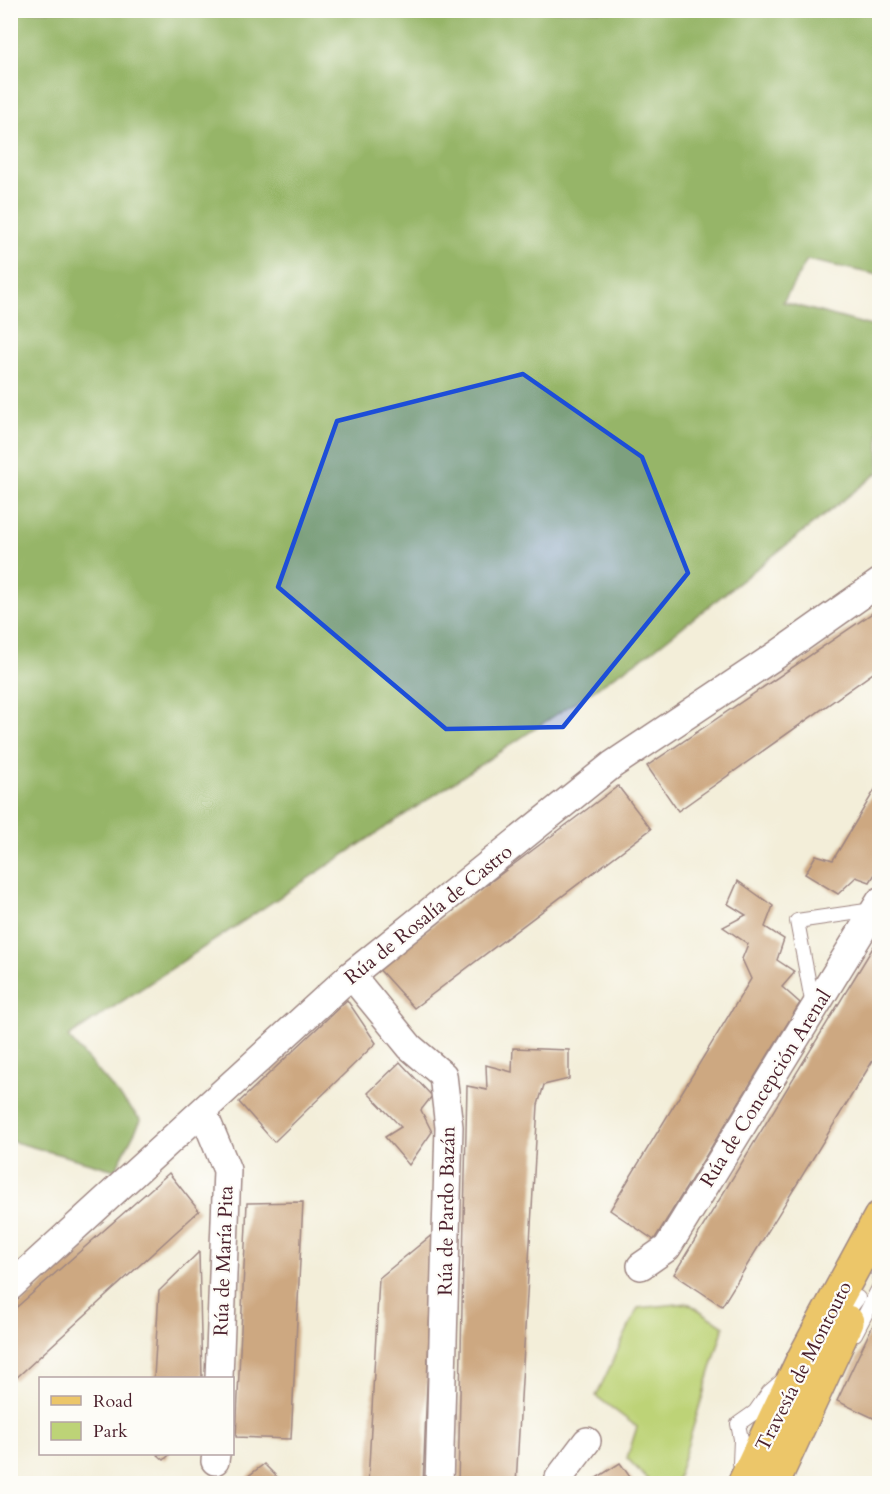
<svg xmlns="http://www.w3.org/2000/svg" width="890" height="1494" font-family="Cardo,serif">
<rect width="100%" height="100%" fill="#fdfcf7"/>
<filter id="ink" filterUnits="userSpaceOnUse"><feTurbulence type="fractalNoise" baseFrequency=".0167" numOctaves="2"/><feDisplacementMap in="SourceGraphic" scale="12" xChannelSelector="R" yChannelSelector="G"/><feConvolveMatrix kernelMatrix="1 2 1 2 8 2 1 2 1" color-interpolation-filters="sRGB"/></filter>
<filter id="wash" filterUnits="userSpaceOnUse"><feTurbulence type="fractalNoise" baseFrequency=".008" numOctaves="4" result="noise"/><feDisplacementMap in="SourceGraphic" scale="24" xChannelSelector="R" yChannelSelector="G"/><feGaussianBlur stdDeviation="1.35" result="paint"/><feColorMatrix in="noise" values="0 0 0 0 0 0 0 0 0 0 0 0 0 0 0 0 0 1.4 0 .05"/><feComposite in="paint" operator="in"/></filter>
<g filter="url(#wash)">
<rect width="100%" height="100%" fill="#f3eed9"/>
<!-- green -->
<polygon fill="#bdd377" stroke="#847951" stroke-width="1.5" points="688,1303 724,1326 676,1483 651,1483 627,1458 637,1427 596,1396 638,1308"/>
<!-- forest -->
<polygon fill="#96b568" stroke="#706a4a" stroke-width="1.5" points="10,11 879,11 879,275 807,260 783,302 879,328 879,472 648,654 68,1037 141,1120 115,1170 11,1141"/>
<g id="blocks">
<!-- building -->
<g fill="#cda881">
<polygon points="880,608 880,668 678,811 647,766"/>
<polygon points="880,781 880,866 870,882 856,877 838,894 805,874 816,855 833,860"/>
<polygon points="618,786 651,829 414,1008 377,967"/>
<polygon points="738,881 773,906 765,927 784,939 777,960 795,972 782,987 800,1003 654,1240 610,1210 751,979 742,959 748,944 723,927 746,915 728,904"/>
<polygon points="880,936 880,1049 722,1306 674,1274"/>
<polygon points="347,1000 376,1043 274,1142 239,1102"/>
<polygon points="513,1048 569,1050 569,1079 544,1085 538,1105 516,1484 458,1484 467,1086 487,1090 486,1065 512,1072"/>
<polygon points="400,1062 432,1096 421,1110 432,1132 409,1165 385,1137 401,1127 368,1093"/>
<polygon points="169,1173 199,1211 14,1380 10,1376 10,1313"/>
<polygon points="303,1202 291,1439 236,1437 247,1203"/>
<polygon points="433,1234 423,1484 368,1484 379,1278"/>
<polygon points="199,1252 202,1378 154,1378 159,1291"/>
<polygon points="880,1310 880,1421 837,1401"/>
<polygon points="157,1454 170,1454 164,1460"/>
<polygon points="620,1463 635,1484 587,1484"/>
<polygon points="264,1464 284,1484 238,1484"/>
</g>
</g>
</g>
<g filter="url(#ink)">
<use href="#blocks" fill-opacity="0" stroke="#9e8682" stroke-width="1.5"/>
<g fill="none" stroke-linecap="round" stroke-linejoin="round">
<defs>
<g id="service">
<polyline points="813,1006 797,921 873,910"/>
<polyline points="878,1261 880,1282"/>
<polyline points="841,1320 858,1298"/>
<polyline points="855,1334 880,1286"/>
<polyline points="744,1469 740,1463 741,1439 738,1424 755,1412 769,1392 783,1380"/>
</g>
<g id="minor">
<polyline points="351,975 410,1047 443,1075 449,1127 439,1484"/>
<polyline points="203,1112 227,1170 219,1378"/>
<polyline points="641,1266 667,1248 880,901"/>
<polyline points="10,1287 351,975 612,765 778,654 880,582"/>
<polyline points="215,1461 216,1454"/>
<polyline points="558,1484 559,1478 587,1441"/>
</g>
<g id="primary">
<polyline points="744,1484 802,1362 880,1218"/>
<polyline points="772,1484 847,1322"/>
</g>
</defs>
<!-- service casing -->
<use href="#service" stroke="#9e8682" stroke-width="16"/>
<!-- minor casing -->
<use href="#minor" stroke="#9e8682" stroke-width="30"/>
<!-- primary casing -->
<use href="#primary" stroke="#9e8682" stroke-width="36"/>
<!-- service -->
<use href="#service" stroke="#fff" stroke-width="14"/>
<!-- minor -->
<use href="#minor" stroke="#fff" stroke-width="27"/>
<!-- primary -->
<use href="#primary" stroke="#ecc669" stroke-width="33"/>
</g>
</g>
<!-- marked area -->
<path fill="#1d4ed8" fill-opacity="0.2" stroke="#1d4ed8" stroke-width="4.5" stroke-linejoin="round" d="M523 374 642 457 688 573 563 727 446 729 278 587 337 421Z"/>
<g text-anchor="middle" stroke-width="4.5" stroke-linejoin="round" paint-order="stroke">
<!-- street labels -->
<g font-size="20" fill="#4a1f2b" stroke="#fdfcf7">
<text transform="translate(428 914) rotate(-39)" y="7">Rúa de Rosalía de Castro</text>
<text transform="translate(765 1088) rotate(-58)" y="7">Rúa de Concepción Arenal</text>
<text transform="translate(446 1211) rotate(-89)" y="7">Rúa de Pardo Bazán</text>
<text transform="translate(223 1261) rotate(-88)" y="7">Rúa de María Pita</text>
<text transform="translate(803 1366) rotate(-63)" y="7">Travesía de Montouto</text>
</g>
</g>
<!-- margin -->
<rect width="890" height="1494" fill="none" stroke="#fdfcf7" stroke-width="36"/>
<!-- legend -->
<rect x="39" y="1377" width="195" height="78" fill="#fdfcf7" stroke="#b5a4a5" stroke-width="1.5"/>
<rect x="51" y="1396" width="30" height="9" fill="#ecc669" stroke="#b5a4a5" stroke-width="1.5"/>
<text x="93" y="1407" font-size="18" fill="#4a1f2b">Road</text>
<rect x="51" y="1422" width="30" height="18" fill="#bdd377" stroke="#b5a4a5" stroke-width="1.5"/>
<text x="93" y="1437" font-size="18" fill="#4a1f2b">Park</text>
</svg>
